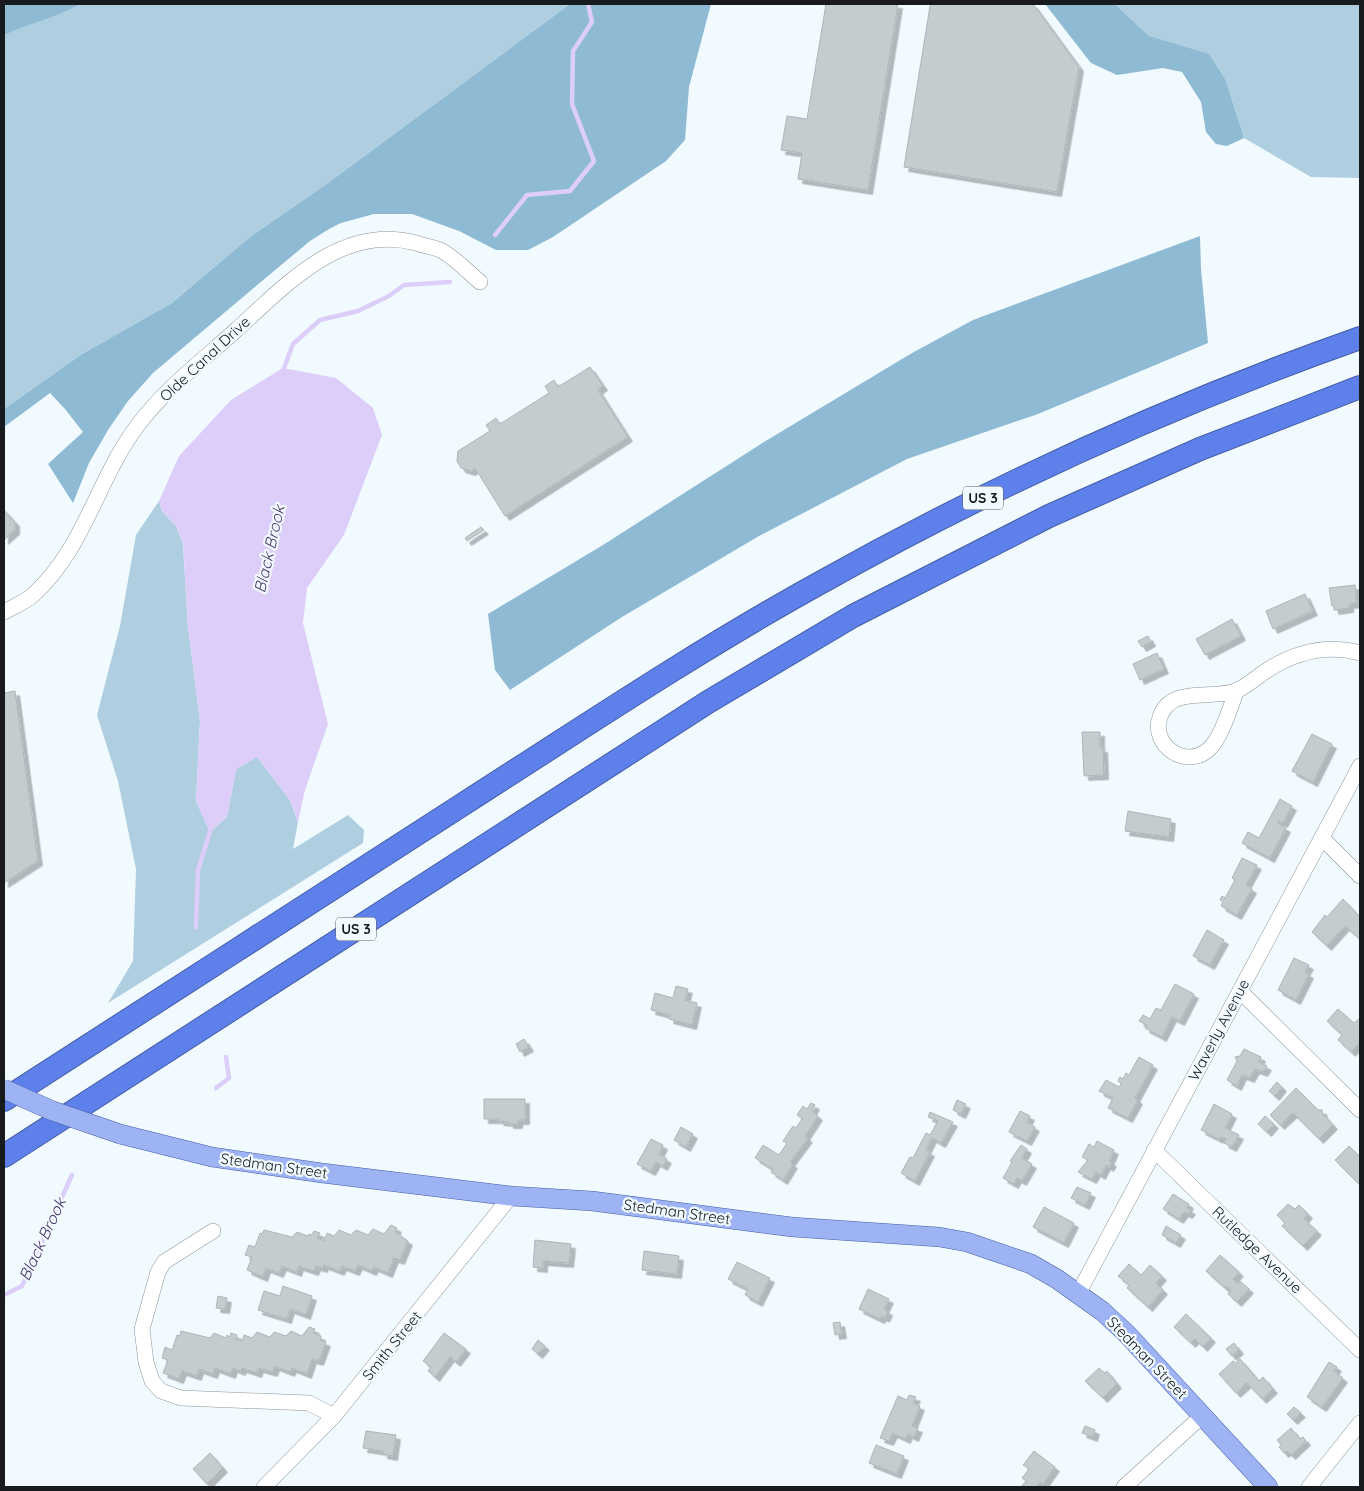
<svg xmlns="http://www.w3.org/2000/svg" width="1364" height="1491" font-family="Quicksand,sans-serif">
<defs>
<filter id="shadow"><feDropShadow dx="4.5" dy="4.5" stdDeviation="0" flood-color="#0004"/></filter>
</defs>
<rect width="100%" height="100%" fill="#f1faff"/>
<!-- green -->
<g fill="#afcfe1">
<polygon points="4,4 570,4 328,183 250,237 172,303 82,354 4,409"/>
<polygon points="1115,4 1360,4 1360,178 1311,177 1244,138 1226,81 1172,44 1149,36"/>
<polygon points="159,501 162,511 176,526 183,544 188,627 200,720 196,801 210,832 227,817 236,769 257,757 290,800 298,822 293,849 348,815 364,830 363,843 108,1003 133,961 136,869 118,781 97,715 120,626 136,535"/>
</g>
<!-- forest -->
<g fill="#8ebad4">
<path d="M4 4H80C56 18 29 23 4 35Z"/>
<polygon points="570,4 711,4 689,87 685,140 666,161 553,237 528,250 496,250 459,231 412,214 374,214 341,223 329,229 310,241 262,281 153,373 128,401 108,430 89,463 73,503 48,464 83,432 65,409 50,393 4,427 4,409 82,354 172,303 250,237 328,183"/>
<polygon points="1045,4 1115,4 1149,36 1209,54 1226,81 1244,138 1227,146 1216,144 1206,132 1201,102 1182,72 1163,68 1117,75 1091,63"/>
<polygon points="1200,236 1201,269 1208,343 1038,414 907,459 759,536 622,617 510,690 495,670 488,614 603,545 764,442 912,353 973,320"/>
</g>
<!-- water -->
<polygon fill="#ddcef9" points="283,368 336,378 373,408 382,435 344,535 307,588 303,623 328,724 305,790 298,822 290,800 257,757 236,769 227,817 210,832 196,801 200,720 188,627 183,544 176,526 162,511 159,501 179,456 231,400"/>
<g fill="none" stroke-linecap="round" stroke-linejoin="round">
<!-- stream -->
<g stroke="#ddcef9" stroke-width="4.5">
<polyline points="495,235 527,195 570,191 594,161 572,104 573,51 592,22 588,4"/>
<polyline points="283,371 293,344 320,320 358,311 389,296 404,285 450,282"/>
<polyline points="196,927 198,870 211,828"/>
<polyline points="216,1088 229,1078 226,1057"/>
<polyline points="4,1295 22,1286 72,1175"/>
</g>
</g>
<!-- building -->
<g fill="#c3cdce" stroke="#acb6b7" filter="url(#shadow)">
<polygon points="826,4 898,4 868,190 798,179 802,153 781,150 787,116 807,119"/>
<polygon points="932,4 1033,4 1079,67 1057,192 904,167 930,6"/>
<polygon points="590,367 603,386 598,390 628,437 505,516 475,468 471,471 461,468 457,461 458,451 490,431 486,425 496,418 500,424 549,393 545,386 554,380 558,387"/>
<polygon points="4,510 15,522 15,530 4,540"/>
<polygon points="481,527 484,530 467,541 465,538"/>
<polygon points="1355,585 1357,603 1349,604 1349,608 1334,610 1334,606 1332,606 1329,588"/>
<polygon points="1305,594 1313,611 1273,629 1266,611"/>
<polygon points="1232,619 1241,636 1205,655 1196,639"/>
<polygon points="1148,636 1151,642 1142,647 1138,641"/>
<polygon points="1157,653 1164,669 1140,680 1133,664"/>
<polygon points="15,691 38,861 4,883 4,693"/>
<polygon points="1082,732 1100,732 1100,748 1103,748 1104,775 1084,776"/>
<polygon points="1312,734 1332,744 1313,782 1292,771"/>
<polygon points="1280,799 1292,806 1283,823 1279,821 1278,823 1286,828 1270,858 1242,843 1248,832 1259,838"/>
<polygon points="1128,811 1171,819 1169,837 1125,831"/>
<polygon points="1242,858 1257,865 1246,885 1252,889 1237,915 1221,906 1223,902 1220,900 1222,896 1225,898 1235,880 1232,878"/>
<polygon points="1343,899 1360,917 1360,939 1345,926 1327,946 1312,932 1325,915 1327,917"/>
<polygon points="1207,930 1224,940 1210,965 1193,956"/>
<polygon points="1294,958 1309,965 1305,972 1309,974 1296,1000 1278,990"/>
<polygon points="1175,984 1194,994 1180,1021 1172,1017 1162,1037 1145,1028 1147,1025 1139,1021 1143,1015 1150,1019 1156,1008 1161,1010"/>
<polygon points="676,986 688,989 685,1000 697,1003 692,1025 669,1019 670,1015 651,1010 655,993 673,998"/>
<polygon points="1338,1009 1354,1023 1360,1018 1360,1042 1351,1052 1338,1040 1342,1035 1327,1021"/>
<polygon points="524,1039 529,1047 520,1052 516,1044"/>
<polygon points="1244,1049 1261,1057 1259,1062 1267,1066 1263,1072 1255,1069 1250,1078 1242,1075 1237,1086 1227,1080 1237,1061 1235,1057 1240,1056"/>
<polygon points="1139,1057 1153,1065 1135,1098 1138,1100 1128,1118 1108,1108 1113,1098 1099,1091 1106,1080 1119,1087 1121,1084 1118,1081 1120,1077 1123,1079 1126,1073 1129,1075"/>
<polygon points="1277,1082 1282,1087 1275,1096 1269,1091"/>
<polygon points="1296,1088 1318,1110 1322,1110 1323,1114 1333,1125 1319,1139 1293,1113 1280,1125 1270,1115"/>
<polygon points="484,1099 525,1099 525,1120 518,1120 518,1124 509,1124 509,1122 499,1121 500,1119 484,1119"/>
<polygon points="957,1100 966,1104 961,1114 953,1110"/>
<polygon points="811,1103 815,1105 812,1111 818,1116 805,1136 808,1138 790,1162 793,1164 783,1180 771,1172 773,1169 755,1158 763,1145 779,1155 787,1143 783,1141 793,1126 796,1128 802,1119 797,1115 803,1106 807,1109"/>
<polygon points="1214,1104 1232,1114 1225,1128 1239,1135 1232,1147 1224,1143 1226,1139 1221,1137 1219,1139 1201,1130"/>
<polygon points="1020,1111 1030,1116 1027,1122 1035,1127 1027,1141 1009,1132"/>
<polygon points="930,1112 953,1122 941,1143 932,1138 926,1150 930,1152 915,1181 901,1173 910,1157 913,1158 926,1133 930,1135 938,1121 928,1117"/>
<polygon points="1265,1116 1274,1124 1267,1132 1258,1124"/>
<polygon points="681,1127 693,1134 686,1147 674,1140"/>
<polygon points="651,1139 663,1145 659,1154 667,1159 663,1166 656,1162 651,1171 637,1164"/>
<polygon points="1097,1141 1114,1150 1109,1161 1112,1162 1109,1167 1106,1165 1101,1175 1096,1172 1092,1179 1078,1172 1088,1160 1082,1157 1089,1144 1094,1147"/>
<polygon points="1021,1145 1027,1149 1022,1158 1032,1164 1022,1181 1017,1178 1014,1184 1003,1178 1012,1162 1010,1161"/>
<polygon points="1349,1146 1360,1157 1360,1185 1335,1160"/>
<polygon points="1077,1187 1091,1193 1085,1205 1071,1198"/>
<polygon points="1173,1194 1189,1204 1187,1208 1191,1210 1188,1214 1184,1212 1179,1219 1163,1209"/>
<polygon points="1288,1204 1295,1209 1299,1205 1308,1214 1304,1219 1317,1231 1303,1246 1282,1226 1285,1223 1277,1215"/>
<polygon points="1044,1207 1074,1223 1064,1243 1033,1227"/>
<polygon points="391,1225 397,1228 395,1232 408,1241 400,1260 394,1258 388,1273 374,1267 372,1271 358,1265 355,1271 342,1266 340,1271 324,1265 323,1268 316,1266 314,1271 299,1266 297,1272 282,1266 279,1273 266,1268 263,1277 247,1270 252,1257 245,1255 249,1245 255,1247 260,1233 262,1234 264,1230 292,1237 297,1232 308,1236 309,1234 312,1235 314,1231 320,1233 317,1238 324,1241 327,1233 334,1236 339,1230 351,1235 356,1230 368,1235 373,1229 384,1234"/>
<polygon points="1166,1226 1181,1235 1176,1243 1162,1235"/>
<polygon points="535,1240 571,1244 569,1263 543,1261 543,1268 533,1267"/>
<polygon points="644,1251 679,1256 677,1274 642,1270"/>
<polygon points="1220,1255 1239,1272 1233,1279 1238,1284 1240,1281 1249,1289 1237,1302 1228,1294 1231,1290 1226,1286 1225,1288 1206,1271"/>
<polygon points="737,1262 770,1278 758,1302 745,1295 748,1289 728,1279"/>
<polygon points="1129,1264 1141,1275 1150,1265 1162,1276 1156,1283 1163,1290 1148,1307 1127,1288 1129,1285 1118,1276"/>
<polygon points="283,1286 312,1296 306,1315 290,1309 287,1319 258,1310 264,1291 280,1296"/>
<polygon points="868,1289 889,1299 884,1309 888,1311 885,1318 882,1316 880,1319 859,1309"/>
<polygon points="218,1296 227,1298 225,1309 216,1308"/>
<polygon points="1186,1314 1211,1338 1203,1347 1195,1339 1191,1343 1174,1327"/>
<polygon points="840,1322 842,1334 835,1335 833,1323"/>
<polygon points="309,1327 315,1329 313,1333 321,1336 320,1340 326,1342 319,1361 312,1359 307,1374 292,1368 290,1372 275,1366 273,1372 259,1368 257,1373 242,1368 241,1371 233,1368 231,1374 215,1368 213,1374 199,1369 197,1376 182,1371 179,1379 163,1373 168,1360 162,1358 165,1347 172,1350 177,1335 180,1336 181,1331 210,1338 214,1333 226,1338 227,1335 230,1337 231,1333 237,1335 236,1339 242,1341 244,1335 252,1338 257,1332 270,1337 274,1332 286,1336 291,1331 302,1336"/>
<polygon points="444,1333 466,1349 456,1362 450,1357 435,1377 428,1371 431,1367 423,1361"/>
<polygon points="538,1340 545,1346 538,1354 532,1349"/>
<polygon points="1234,1343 1239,1350 1232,1356 1226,1349"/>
<polygon points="1240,1359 1259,1381 1263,1377 1273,1389 1262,1399 1247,1383 1236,1393 1219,1374 1233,1361 1236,1363"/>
<polygon points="1329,1362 1337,1367 1334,1371 1343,1378 1322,1407 1307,1397"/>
<polygon points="1099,1368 1105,1373 1107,1371 1117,1384 1103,1398 1085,1381"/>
<polygon points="909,1395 916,1397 913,1403 920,1406 912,1426 918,1428 914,1437 908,1434 906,1439 893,1433 889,1441 880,1438 898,1396 907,1400"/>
<polygon points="1294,1407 1301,1413 1293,1420 1287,1414"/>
<polygon points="1085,1426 1095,1430 1093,1437 1082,1433"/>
<polygon points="1291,1428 1300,1439 1303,1437 1306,1441 1291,1455 1287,1451 1284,1453 1279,1447 1281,1445 1277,1440"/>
<polygon points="366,1431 396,1435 393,1456 383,1454 383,1451 363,1448"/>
<polygon points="876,1445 904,1456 897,1474 869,1463"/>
<polygon points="1034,1451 1055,1467 1043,1484 1040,1482 1036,1487 1021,1487 1026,1481 1022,1478 1029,1469 1023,1465"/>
<polygon points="210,1453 223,1468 207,1484 193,1469"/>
</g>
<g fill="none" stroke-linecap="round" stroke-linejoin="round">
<defs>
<g id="minor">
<path d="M4 612C13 607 25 602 33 595 85 548 97 479 138 425 165 389 202 361 235 331 286 285 341 223 416 243 424 246 435 247 442 251 455 258 468 272 480 282"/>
<path d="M1237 690C1230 707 1222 737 1209 749 1187 770 1150 746 1160 717 1171 684 1214 701 1238 690 1248 685 1257 677 1266 671 1295 652 1327 644 1360 653"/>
<polyline points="1322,838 1360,876"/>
<polyline points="1240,991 1360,1110"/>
<polyline points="1154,1150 1360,1350"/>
<polyline points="213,1231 164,1262 158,1272 142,1329 146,1362 152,1381 161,1391 181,1398 309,1403 334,1416"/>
<polyline points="1078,1294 1360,766"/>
<polyline points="264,1487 334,1416 511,1196"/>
<polyline points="1124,1487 1202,1416"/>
<polyline points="1309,1487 1360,1423"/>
</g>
<polyline id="major" points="120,1134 212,1157 322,1173 511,1196 592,1201 792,1227 939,1237 967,1242 1031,1264 1057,1279 1102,1311 1126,1333 1268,1487"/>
<g id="highway">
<path d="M4 1100C158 1001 311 902 465 803 582 728 697 651 818 584 991 487 1173 404 1360 338"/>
<polyline points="4,1156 708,702 853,616 1049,516 1200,449 1360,387"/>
</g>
</defs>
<!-- minor casing -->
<use href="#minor" stroke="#8d959a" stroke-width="16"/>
<!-- major casing -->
<use href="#major" stroke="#455da3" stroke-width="20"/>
<!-- highway casing -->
<use href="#highway" stroke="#455da3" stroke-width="24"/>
<!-- minor -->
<use href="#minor" stroke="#fff" stroke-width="15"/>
<!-- major -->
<use href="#major" stroke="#9eb3f3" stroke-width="19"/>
<!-- highway -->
<use href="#highway" stroke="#5d80eb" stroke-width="22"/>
<defs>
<polyline id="major-bridge" points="4,1089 53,1111 120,1134"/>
</defs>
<!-- major-bridge casing -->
<use href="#major-bridge" stroke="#455da3" stroke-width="20" stroke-linecap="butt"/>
<!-- major-bridge -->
<use href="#major-bridge" stroke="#9eb3f3" stroke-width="19"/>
</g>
<g text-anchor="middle" stroke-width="4.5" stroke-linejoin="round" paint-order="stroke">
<!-- shield labels -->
<g fill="#f1faff" stroke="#595e61" stroke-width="1">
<rect x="963" y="486.5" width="40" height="23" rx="4"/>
<rect x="336" y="917.5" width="40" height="23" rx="4"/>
</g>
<g font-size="14" font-weight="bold" fill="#181b1d">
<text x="983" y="503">US 3</text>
<text x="356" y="934">US 3</text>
</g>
<!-- street labels -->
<g font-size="15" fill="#181b1d" stroke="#f1faff">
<text transform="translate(205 359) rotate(-43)" y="5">Olde Canal Drive</text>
<text transform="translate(1219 1030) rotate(-62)" y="5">Waverly Avenue</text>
<text transform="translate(274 1166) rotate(8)" y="5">Stedman Street</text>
<text transform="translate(677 1212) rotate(8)" y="5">Stedman Street</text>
<text transform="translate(1257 1250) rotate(44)" y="5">Rutledge Avenue</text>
<text transform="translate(392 1346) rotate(-51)" y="5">Smith Street</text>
<text transform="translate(1147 1358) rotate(46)" y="5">Stedman Street</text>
</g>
<!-- water labels -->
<g font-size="16" font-style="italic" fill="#4c366b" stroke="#f1faff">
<text transform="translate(269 549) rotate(-77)" y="6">Black Brook</text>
<text transform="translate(42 1239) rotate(-65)" y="6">Black Brook</text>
</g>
</g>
<!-- border -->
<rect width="1364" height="1491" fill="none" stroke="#181b1d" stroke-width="10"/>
</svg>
